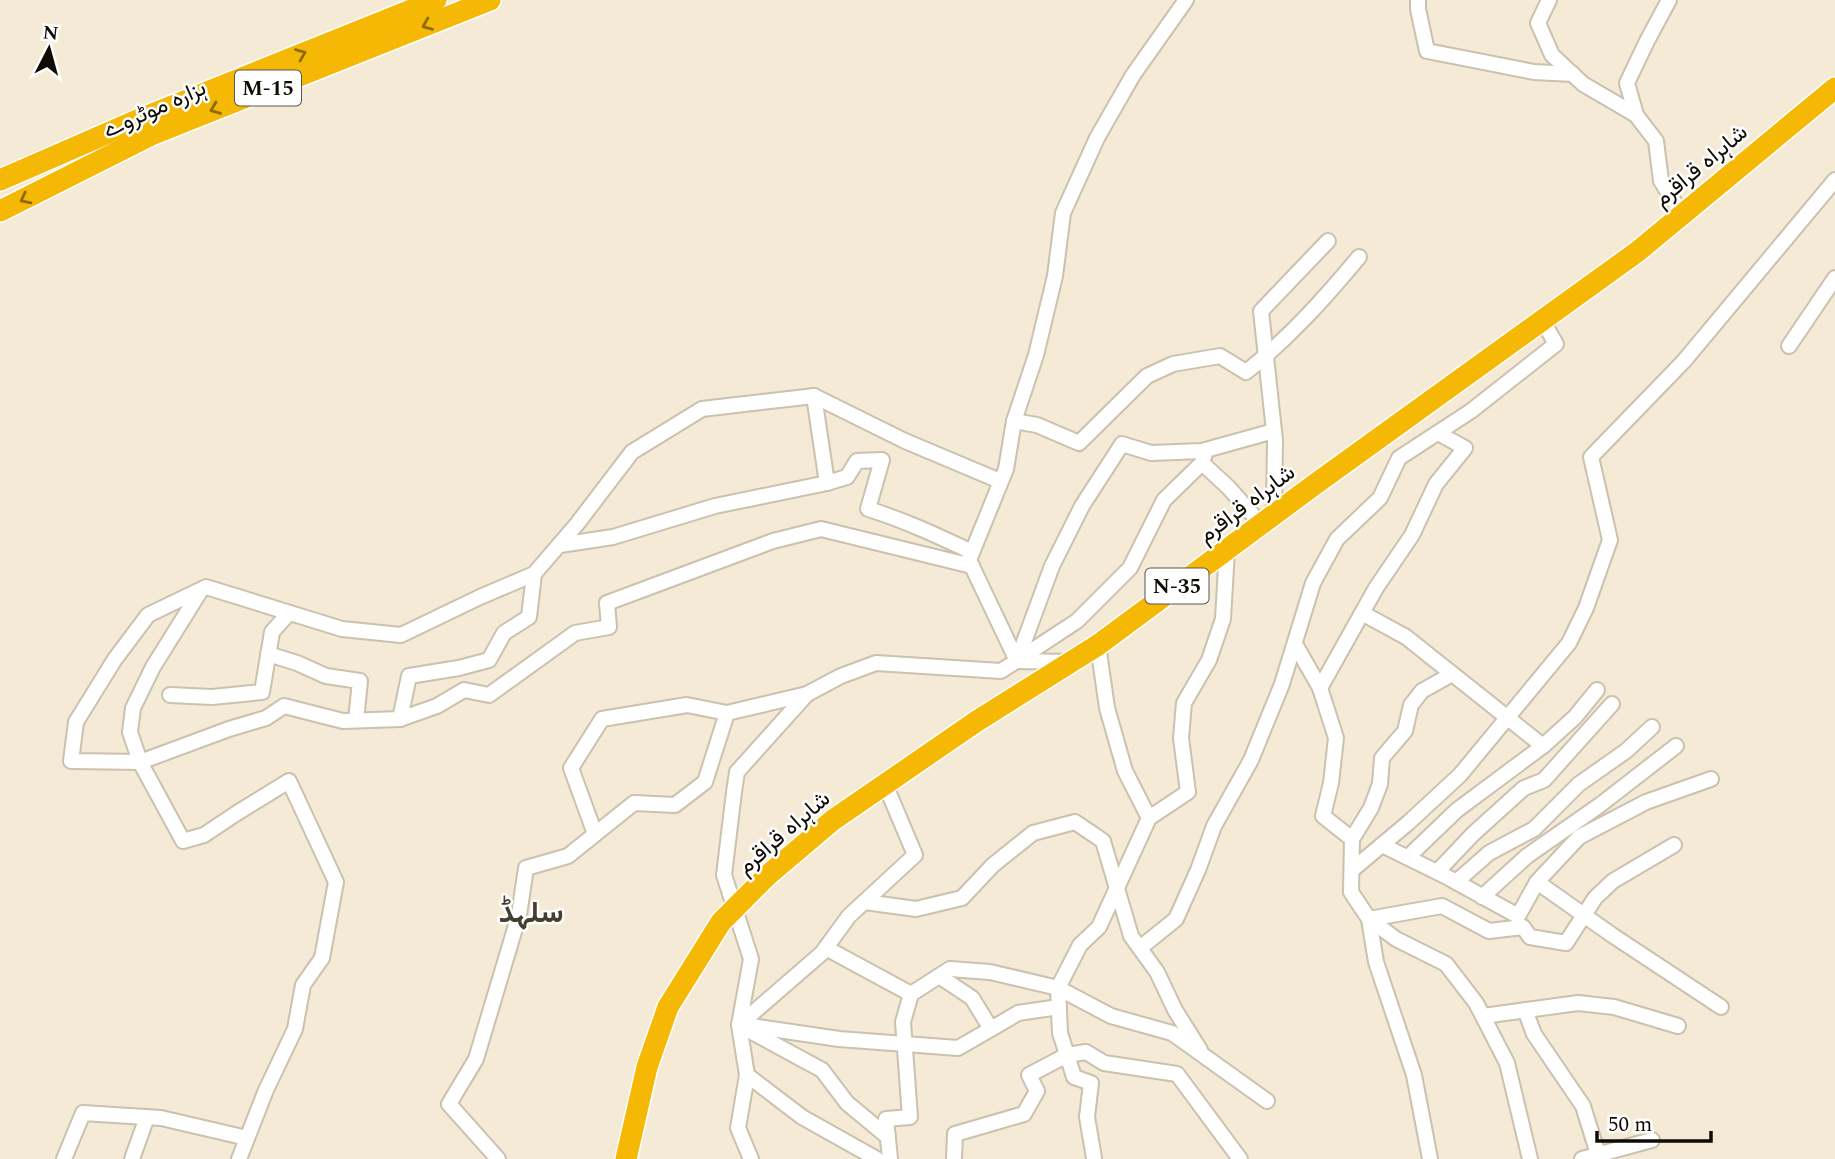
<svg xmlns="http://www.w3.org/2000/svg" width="1835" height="1159" font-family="Spectral,Vazirmatn,serif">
<rect width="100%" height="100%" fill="#f4ead6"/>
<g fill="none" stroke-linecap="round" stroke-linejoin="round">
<defs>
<g id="minor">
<polyline points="1418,0 1418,9 1427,51 1534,72 1573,74"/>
<polyline points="1549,0 1538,23 1552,55 1583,84 1636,115 1656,141 1661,181 1682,214"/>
<polyline points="1636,115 1627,83 1647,41 1669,0"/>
<polyline points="1789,346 1835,278"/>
<path d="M814 396 827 483 847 477 857 461 882 460 868 509C904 520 938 536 972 552"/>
<path d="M1014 421 1037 425 1079 443 1147 376 1173 364 1220 356 1246 372C1289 338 1324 299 1359 257"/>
<polyline points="1202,463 1228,487 1261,524"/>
<polyline points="1274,515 1275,440 1261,311 1328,241"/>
<polyline points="560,545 613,537 715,506 827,483"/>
<polyline points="201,590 153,667 133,708 130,732 140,762 229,729 266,718 284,706 343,721 400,719 409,676 459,668 489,660 504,633 529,617 534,574"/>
<polyline points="1362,613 1406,637 1543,746 1575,717 1597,690"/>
<polyline points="1295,644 1320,688 1336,738 1331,783 1323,816 1352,839 1351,892 1369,919 1376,962 1414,1075 1430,1159"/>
<polyline points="268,654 297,663 326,676 360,681 356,720"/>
<polyline points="1017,661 1052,566 1082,506 1122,444 1151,453 1202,451 1274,431"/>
<polyline points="1069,662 1017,661 969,560 1006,469 1014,421 1036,355 1055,276 1063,213 1097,138 1133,75 1186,0"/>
<polyline points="1320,688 1376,588 1412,535 1436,484 1465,448 1438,433"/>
<polyline points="807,694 737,772 734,792 724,875 751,959 739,1025 747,1075 802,1117 877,1159"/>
<polyline points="170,695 212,697 262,692 272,632 289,613"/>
<polyline points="400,719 437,706 464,690 489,695 575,633 609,627 607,603 773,541 821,529 972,566"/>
<polyline points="885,784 915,855 849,916 822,953 739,1025 822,1070 847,1103 888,1137"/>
<polyline points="1149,818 1188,792 1181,738 1184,703 1209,660 1223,619 1227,549"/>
<polyline points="595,834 571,768 602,719 687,705 727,713"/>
<polyline points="1352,839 1371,808 1380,784 1382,758 1405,731 1411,705 1422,691 1452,674"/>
<polyline points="1382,845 1449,878 1518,916 1537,882 1579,837 1646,802 1711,779"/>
<polyline points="1408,857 1457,810 1543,746"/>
<polyline points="1352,870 1408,823 1460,775 1569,643 1586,608 1610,540 1591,457 1684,361 1835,180"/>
<polyline points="1437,872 1473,834 1524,788 1544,780 1612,704"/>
<polyline points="1456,882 1489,853 1534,829 1579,784 1626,751 1652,727"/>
<polyline points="1537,882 1612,935 1721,1007"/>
<polyline points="1482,897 1527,856 1600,805 1676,746"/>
<polyline points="865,902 916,909 962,898 993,865 1033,833 1075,822 1103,841 1131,936 1157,972 1175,1010 1200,1050"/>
<polyline points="1369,919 1442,906 1489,931 1523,927 1530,937 1566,943 1595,898 1613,881 1674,845"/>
<polyline points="1369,919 1396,939 1446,964 1476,1003 1507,1063 1530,1159"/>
<polyline points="826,948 911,994"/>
<polyline points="1140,948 1176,919 1198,870 1214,826 1251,760 1282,684 1313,583 1337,539 1380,498 1399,458 1471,411 1556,344 1542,320"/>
<polyline points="939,976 972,998 991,1029 1018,1013 1059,1007"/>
<polyline points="1525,1010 1534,1034 1583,1106 1598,1154"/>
<polyline points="1483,1016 1578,1003 1614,1007 1678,1026"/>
<polyline points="751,1026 839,1039 958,1048 991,1029"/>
<polyline points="747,1075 738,1128 751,1159"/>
<polyline points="1094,1158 1087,1117 1091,1083 1074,1077 1060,1033 1058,988 1080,945 1099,927 1149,818 1125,771 1107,708 1098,645"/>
<polyline points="64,1159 83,1113 161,1118 247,1138"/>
<polyline points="132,1159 147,1117"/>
<polyline points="239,1159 266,1090 295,1029 303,985 322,958 336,882 289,781 237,813 204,835 183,841 140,762 71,761 76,722 115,659 148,615 206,587 342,629 401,635 480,597 534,574 577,524 632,452 702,409 814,396 905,441 1000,481"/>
<polyline points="498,1159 449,1104 476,1059 519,915 526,868 568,856 634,803 675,805 705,782 727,713 807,694 841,676 876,663 1001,671 1077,621 1130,568 1164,500 1202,463 1206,450"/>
<polyline points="890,1159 886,1119 910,1117 903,1022 911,994 950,969 990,972 1058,988 1111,1016 1172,1033 1267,1101"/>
<polyline points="954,1159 955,1134 1024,1114 1037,1091 1029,1075 1067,1055 1086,1052 1104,1063 1177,1074 1240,1159"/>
<polyline points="1582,1159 1652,1140"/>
</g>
<g id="highway">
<polyline points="0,180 140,119 436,0"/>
<polyline points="0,211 151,135 490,0"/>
<polyline points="626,1159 647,1067 668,1007 721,922 768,875 833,820 977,721 1098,645 1314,485 1637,252 1835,88"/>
</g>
</defs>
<!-- minor casing -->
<use href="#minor" stroke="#cac1ae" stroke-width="18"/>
<!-- highway casing -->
<use href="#highway" stroke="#fff" stroke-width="24"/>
<!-- minor -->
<use href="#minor" stroke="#fff" stroke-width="14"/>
<!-- highway -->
<use href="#highway" stroke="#f5b805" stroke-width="21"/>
</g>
<!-- one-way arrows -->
<defs><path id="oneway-chevron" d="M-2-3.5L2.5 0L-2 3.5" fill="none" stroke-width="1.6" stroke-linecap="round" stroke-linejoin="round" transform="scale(1.75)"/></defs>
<g stroke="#8e6b05">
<use href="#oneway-chevron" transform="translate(427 25) rotate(158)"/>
<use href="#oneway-chevron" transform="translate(301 54) rotate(-22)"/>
<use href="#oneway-chevron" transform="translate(215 109) rotate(158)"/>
<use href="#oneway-chevron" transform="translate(25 199) rotate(153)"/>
</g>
<g text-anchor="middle" stroke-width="5" stroke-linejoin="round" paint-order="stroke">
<!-- shield labels -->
<g fill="#fff" stroke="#575551" stroke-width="2">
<rect x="235" y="70.5" width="66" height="35" rx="5"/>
<rect x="1145.5" y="568.5" width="63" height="35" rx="5"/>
</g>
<g font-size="21" font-weight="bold" fill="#0f0c06">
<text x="268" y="95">M-15</text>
<text x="1177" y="593">N-35</text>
</g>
<!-- street labels -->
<g font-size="23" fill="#0f0c06" stroke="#fff">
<text transform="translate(154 108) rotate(-24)" y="8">ہزارہ موٹروے</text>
<text transform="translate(1700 165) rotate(-40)" y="8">شاہراہ قراقرم</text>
<text transform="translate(1246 503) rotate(-37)" y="8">شاہراہ قراقرم</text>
<text transform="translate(783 832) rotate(-41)" y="8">شاہراہ قراقرم</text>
</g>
<!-- district labels -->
<g font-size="30" font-weight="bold" fill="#463e2e" stroke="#fff">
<text x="531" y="922">سلہڈ</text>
</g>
</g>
<!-- north arrow -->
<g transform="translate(49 49) rotate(6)" stroke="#ffffff" stroke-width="5" paint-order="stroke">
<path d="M0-5L12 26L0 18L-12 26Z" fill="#0f0c06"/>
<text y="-10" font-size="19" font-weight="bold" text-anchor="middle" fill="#0f0c06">N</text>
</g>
<!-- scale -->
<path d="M1597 1131v10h114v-10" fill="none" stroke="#0f0c06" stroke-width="3.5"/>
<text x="1608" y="1131" font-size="21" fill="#0f0c06" stroke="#ffffff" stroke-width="5" paint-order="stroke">50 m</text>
</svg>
